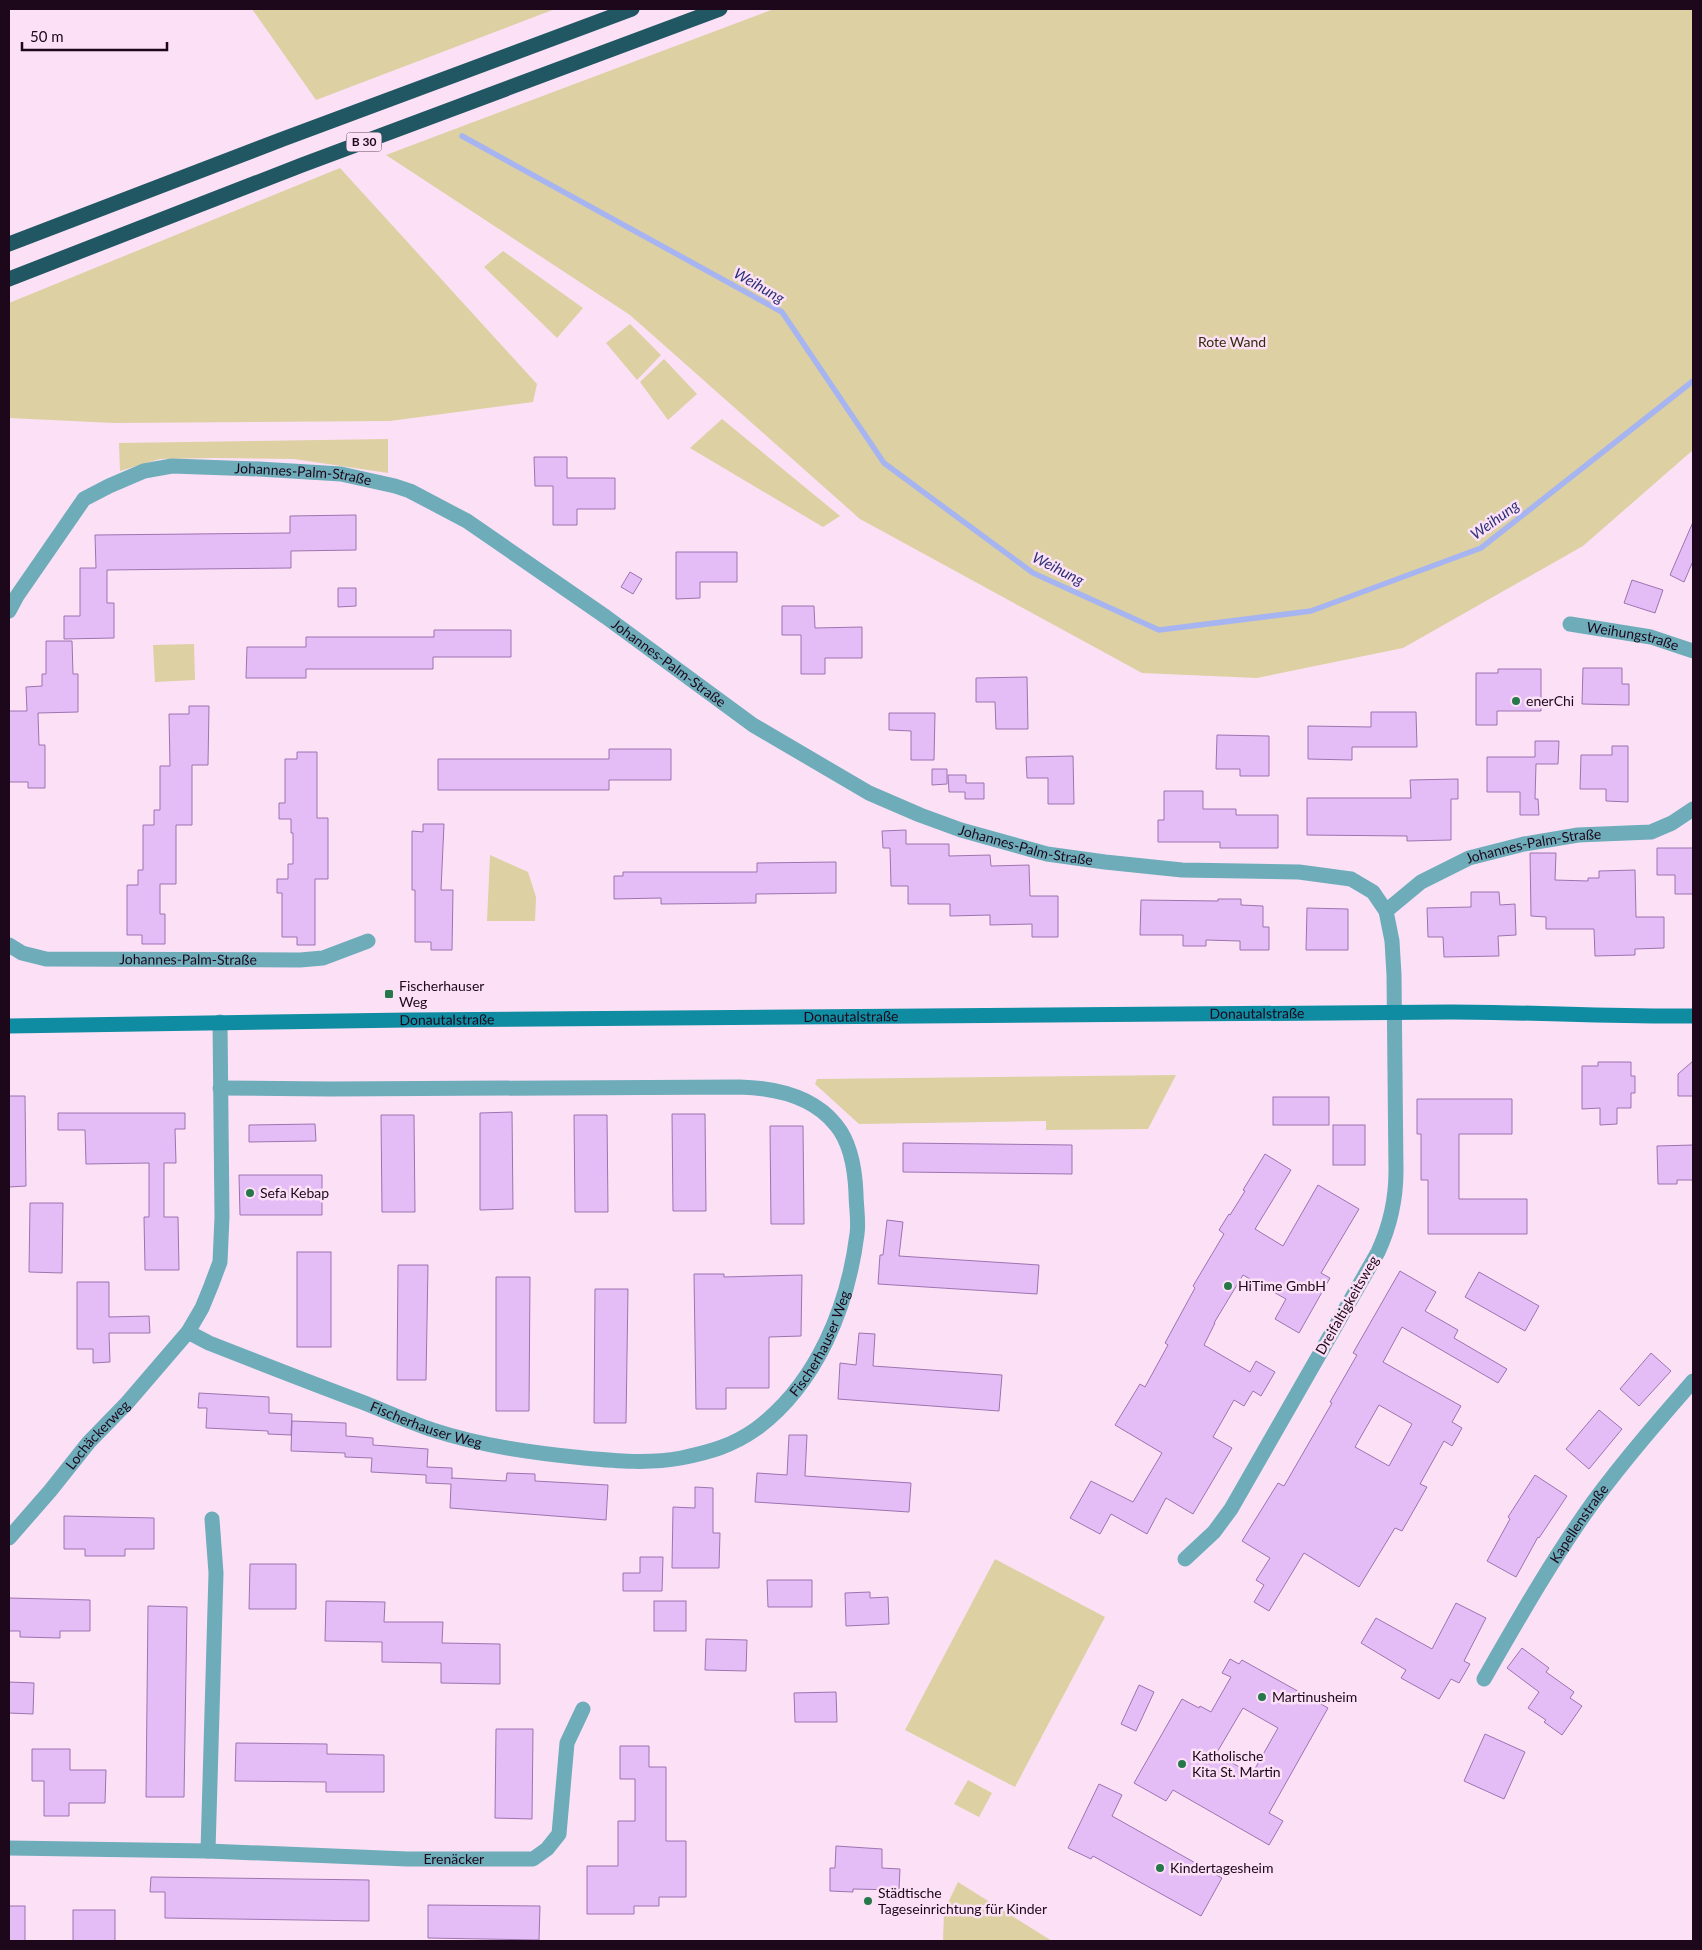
<svg xmlns="http://www.w3.org/2000/svg" width="1702" height="1950" font-family="Lato,sans-serif">
<rect width="100%" height="100%" fill="#fce1f6"/>
<!-- green -->
<g fill="#ddd0a3">
<polygon points="252,9 555,9 316,100"/>
<polygon points="774,9 1693,9 1693,450 1583,546 1403,648 1257,678 1142,673 860,519 630,315 386,155"/>
<polygon points="340,168 537,384 533,402 390,421 114,423 9,418 9,303"/>
<polygon points="503,251 583,308 557,338 484,267"/>
<polygon points="630,324 661,355 637,380 606,343"/>
<polygon points="664,359 697,394 668,420 640,382"/>
<polygon points="722,419 840,516 823,527 690,448"/>
<polygon points="388,439 388,473 294,459 214,458 160,459 120,471 119,443"/>
<polygon points="194,644 195,680 155,682 153,645"/>
<polygon points="490,855 528,872 536,897 535,921 487,921"/>
<polygon points="1176,1075 1148,1129 1046,1130 1046,1121 859,1124 815,1084 817,1079"/>
<polygon points="995,1559 1105,1617 1015,1787 905,1730"/>
<polygon points="968,1780 992,1793 979,1817 954,1804"/>
<polygon points="958,1882 1052,1941 943,1941 944,1911"/>
</g>
<g fill="none" stroke-linecap="round" stroke-linejoin="round">
<!-- stream -->
<polyline stroke="#a6b4f1" stroke-width="5.5" points="462,136 782,312 884,463 1033,573 1159,630 1311,611 1481,548 1693,381"/>
</g>
<!-- building -->
<g fill="#e4bdf7" stroke="#9d73b0" fill-rule="evenodd">
<polygon points="534,457 567,457 567,478 615,478 615,509 577,509 577,525 553,525 553,486 535,486"/>
<polygon points="356,515 356,550 291,551 291,568 107,570 107,603 114,603 114,638 64,639 64,616 80,616 80,568 96,568 95,535 290,533 290,516"/>
<polygon points="1693,522 1693,561 1684,582 1670,575"/>
<polygon points="676,552 737,552 737,582 700,582 700,598 676,599"/>
<polygon points="630,572 642,579 633,594 621,587"/>
<polygon points="1632,580 1663,590 1655,613 1624,603"/>
<polygon points="338,588 356,588 356,606 338,607"/>
<polygon points="782,606 814,606 815,628 862,627 862,658 825,658 825,674 801,674 801,635 782,635"/>
<polygon points="434,630 511,630 511,657 433,657 433,669 306,669 306,678 246,678 247,647 306,647 306,637 434,637"/>
<polygon points="46,641 72,641 73,674 78,674 78,712 38,713 39,745 45,745 45,788 28,788 28,782 9,782 9,711 27,711 26,687 42,686 42,674 46,674"/>
<polygon points="1583,668 1622,668 1622,684 1629,684 1629,705 1582,704"/>
<polygon points="1498,669 1541,669 1541,711 1497,711 1497,725 1476,725 1476,673 1498,673"/>
<polygon points="1027,677 1028,729 996,729 995,702 976,702 976,678"/>
<polygon points="189,706 209,706 208,765 192,765 192,825 176,825 176,884 160,884 160,914 165,914 165,944 142,944 142,935 127,935 127,885 138,885 138,870 143,870 143,825 154,825 154,810 160,810 160,766 170,766 169,714 189,714"/>
<polygon points="1371,712 1416,712 1417,747 1352,747 1352,760 1308,759 1308,726 1371,727"/>
<polygon points="889,713 935,713 934,760 911,760 911,731 889,730"/>
<polygon points="1217,735 1269,736 1269,776 1240,776 1240,769 1216,769"/>
<polygon points="1535,741 1559,741 1558,764 1536,764 1535,799 1538,799 1539,815 1520,815 1520,792 1487,792 1487,757 1535,757"/>
<polygon points="1612,746 1628,746 1628,802 1606,801 1606,789 1580,789 1581,755 1612,755"/>
<polygon points="609,749 671,749 671,780 609,780 609,790 438,790 438,759 609,759"/>
<polygon points="297,752 317,752 317,818 328,818 328,879 315,879 315,945 297,945 297,937 282,937 282,893 277,893 277,879 288,879 288,864 293,864 293,833 291,833 291,819 279,819 279,803 285,803 285,759 297,759"/>
<polygon points="1073,756 1074,804 1048,804 1048,778 1027,778 1026,757"/>
<polygon points="932,769 947,769 947,784 932,785"/>
<polygon points="948,775 966,775 966,783 984,783 984,799 965,799 965,792 949,792"/>
<polygon points="1458,779 1458,799 1451,799 1451,840 1407,841 1407,836 1307,835 1307,798 1411,798 1410,780"/>
<polygon points="1164,791 1203,791 1203,809 1236,809 1236,815 1278,815 1278,848 1220,848 1220,842 1158,842 1158,820 1164,820"/>
<polygon points="423,824 444,824 441,890 453,890 452,950 431,950 431,942 415,942 415,890 412,890 412,831 423,832"/>
<polygon points="906,830 906,844 949,844 949,856 990,855 991,866 1029,865 1030,896 1058,896 1058,937 1032,937 1032,924 990,925 990,915 950,916 950,904 908,904 908,886 891,886 890,848 883,848 882,831"/>
<polygon points="1657,848 1693,848 1693,894 1675,894 1675,875 1657,875"/>
<polygon points="1530,853 1556,853 1555,880 1588,881 1588,878 1599,878 1599,871 1635,870 1636,917 1664,917 1664,948 1635,949 1635,955 1595,956 1594,929 1546,929 1546,917 1531,916"/>
<polygon points="836,862 836,893 756,894 756,903 661,904 661,898 614,899 614,876 623,876 623,872 757,872 757,863"/>
<polygon points="1471,892 1499,892 1500,905 1515,904 1516,935 1498,936 1499,956 1444,957 1443,937 1428,937 1427,908 1471,907"/>
<polygon points="1218,899 1241,899 1241,905 1263,906 1263,927 1269,927 1269,950 1240,950 1240,941 1206,940 1206,946 1183,946 1183,935 1140,935 1141,900 1218,901"/>
<polygon points="1307,908 1348,909 1348,950 1306,950"/>
<polygon points="1693,1061 1693,1096 1678,1096 1678,1074"/>
<polygon points="1598,1062 1631,1062 1631,1076 1635,1076 1635,1093 1631,1093 1631,1108 1617,1108 1617,1124 1600,1125 1600,1108 1582,1109 1582,1066 1598,1066"/>
<polygon points="9,1096 25,1096 26,1186 9,1187"/>
<rect x="1273" y="1097" width="56" height="28"/>
<polygon points="1417,1099 1512,1099 1512,1134 1459,1134 1459,1199 1527,1199 1527,1234 1428,1234 1428,1180 1421,1180 1421,1134 1417,1134"/>
<polygon points="512,1112 513,1209 480,1210 480,1113"/>
<polygon points="58,1113 185,1113 185,1129 175,1129 176,1163 164,1163 164,1217 178,1217 179,1270 145,1270 144,1217 149,1217 149,1163 86,1164 85,1130 58,1130"/>
<polygon points="672,1114 705,1114 706,1211 673,1211"/>
<polygon points="381,1115 414,1115 415,1212 382,1212"/>
<polygon points="574,1115 607,1115 608,1212 575,1212"/>
<polygon points="315,1124 316,1141 249,1142 249,1125"/>
<rect x="1333" y="1125" width="32" height="40"/>
<polygon points="770,1126 803,1126 804,1224 771,1224"/>
<polygon points="903,1143 1072,1145 1072,1174 903,1172"/>
<polygon points="1693,1145 1693,1180 1677,1180 1677,1184 1658,1184 1657,1146"/>
<polygon points="1265,1154 1291,1170 1255,1229 1283,1246 1318,1185 1359,1209 1321,1273 1330,1278 1299,1333 1275,1319 1286,1299 1243,1275 1214,1323 1215,1323 1204,1345 1250,1372 1256,1361 1275,1372 1261,1396 1253,1391 1244,1406 1234,1400 1213,1437 1232,1448 1193,1514 1166,1498 1147,1534 1111,1514 1100,1534 1070,1518 1091,1481 1133,1502 1162,1453 1115,1425 1140,1384 1145,1387 1168,1345 1165,1343 1195,1288 1193,1286 1224,1234 1219,1230 1229,1214 1230,1215 1245,1191 1243,1190"/>
<polygon points="239,1175 322,1175 322,1215 240,1215"/>
<polygon points="30,1203 63,1203 62,1273 29,1272"/>
<polygon points="887,1220 903,1222 899,1256 1039,1265 1037,1294 878,1284 880,1255 883,1255"/>
<rect x="297" y="1252" width="34" height="95"/>
<polygon points="398,1265 428,1265 426,1380 397,1380"/>
<path d="M1400 1271 1436 1292 1425 1311 1458 1330 1454 1338 1507 1369 1498 1383 1402 1327 1383 1362 1461 1406 1452 1422 1462 1428 1452 1446 1444 1441 1420 1484 1427 1487 1402 1531 1395 1528 1359 1587 1304 1553 1269 1611 1254 1602 1264 1585 1256 1580 1270 1558 1242 1541 1278 1483 1284 1486 1332 1403 1330 1402 1357 1355 1353 1353ZM1379 1405 1412 1424 1389 1466 1355 1447Z"/>
<polygon points="1479,1272 1539,1306 1525,1331 1465,1297"/>
<polygon points="694,1274 724,1274 724,1277 802,1275 801,1336 769,1337 769,1388 726,1388 726,1409 696,1409"/>
<polygon points="496,1277 530,1277 529,1411 496,1411"/>
<polygon points="77,1282 109,1282 109,1317 149,1316 150,1333 109,1333 110,1362 93,1363 93,1349 77,1349"/>
<polygon points="595,1289 628,1289 626,1423 594,1423"/>
<polygon points="859,1333 875,1334 873,1366 1002,1375 999,1411 838,1399 840,1363 856,1365"/>
<polygon points="1651,1353 1671,1371 1639,1406 1620,1389"/>
<polygon points="199,1393 269,1397 269,1413 292,1414 291,1435 268,1434 268,1431 206,1428 207,1408 198,1408"/>
<polygon points="1599,1410 1622,1429 1589,1469 1566,1449"/>
<polygon points="292,1421 346,1423 346,1436 373,1438 373,1445 428,1449 427,1467 452,1468 452,1479 452,1478 506,1481 507,1473 535,1474 535,1481 608,1485 606,1520 450,1508 451,1484 426,1483 426,1475 371,1472 372,1458 345,1457 345,1453 291,1451"/>
<polygon points="789,1435 807,1435 805,1476 911,1483 909,1512 755,1502 757,1473 787,1475"/>
<polygon points="1535,1475 1567,1496 1539,1538 1538,1537 1516,1577 1487,1561 1510,1519 1508,1517"/>
<polygon points="695,1487 713,1488 713,1533 720,1533 719,1568 672,1568 673,1507 695,1508"/>
<polygon points="64,1516 154,1518 154,1549 125,1549 125,1556 85,1556 85,1549 64,1549"/>
<polygon points="640,1557 663,1557 662,1591 623,1591 623,1573 640,1573"/>
<polygon points="250,1564 296,1564 296,1609 249,1609"/>
<polygon points="767,1580 812,1580 812,1607 768,1607"/>
<polygon points="870,1592 870,1598 888,1597 889,1624 846,1626 845,1593"/>
<polygon points="9,1598 90,1600 90,1631 60,1631 60,1638 20,1637 20,1631 9,1631"/>
<polygon points="326,1601 385,1602 384,1622 443,1622 442,1643 500,1644 500,1684 441,1683 441,1663 382,1662 382,1642 325,1641"/>
<rect x="654" y="1601" width="32" height="30"/>
<polygon points="1456,1603 1486,1618 1464,1661 1470,1664 1459,1683 1451,1679 1439,1699 1401,1678 1406,1670 1361,1643 1376,1618 1432,1649"/>
<polygon points="148,1606 187,1607 184,1797 146,1797"/>
<polygon points="706,1639 747,1640 746,1671 705,1670"/>
<polygon points="1522,1648 1549,1668 1546,1672 1574,1692 1570,1698 1582,1706 1562,1735 1544,1722 1546,1720 1528,1708 1539,1692 1507,1668"/>
<path d="M1230 1659 1239 1664 1242 1660 1328 1708 1269 1813 1283 1821 1269 1845 1173 1790 1166 1801 1134 1783 1182 1699 1199 1708 1200 1706 1211 1712 1231 1677 1222 1673ZM1243 1708 1278 1728 1252 1774 1216 1754Z"/>
<polygon points="9,1682 34,1683 33,1714 9,1713"/>
<polygon points="1139,1685 1154,1692 1136,1731 1121,1724"/>
<polygon points="836,1692 837,1722 795,1722 794,1693"/>
<polygon points="496,1729 533,1729 532,1819 495,1818"/>
<polygon points="1485,1734 1525,1752 1504,1799 1464,1781"/>
<polygon points="236,1743 327,1744 327,1754 384,1755 384,1792 326,1792 326,1782 235,1781"/>
<polygon points="620,1746 649,1746 649,1767 666,1767 666,1841 686,1841 686,1897 659,1897 659,1906 634,1906 634,1914 587,1914 587,1866 618,1866 618,1821 635,1821 635,1779 620,1779"/>
<polygon points="32,1749 70,1749 70,1770 106,1770 105,1803 69,1803 69,1816 44,1816 44,1781 32,1781"/>
<polygon points="1099,1784 1122,1795 1112,1816 1222,1878 1201,1916 1093,1856 1091,1859 1068,1848"/>
<polygon points="836,1846 882,1849 882,1868 900,1869 899,1890 853,1889 853,1892 830,1891 830,1868 835,1868"/>
<polygon points="151,1877 369,1880 369,1921 165,1918 165,1892 150,1892"/>
<polygon points="428,1905 540,1906 539,1940 428,1938"/>
<rect x="9" y="1906" width="16" height="35"/>
<rect x="73" y="1910" width="42" height="31"/>
</g>
<g fill="none" stroke-linecap="round" stroke-linejoin="round">
<!-- street -->
<g stroke="#6eacba" stroke-width="15">
<path id="s1" d="M9 611 17 596 84 499 109 486 144 471 172 466 259 469 341 474 395 486 410 491 467 521 606 617 753 725 869 793 920 815 961 830 1047 854 1105 862 1182 870 1299 872 1351 879 1373 892 1386 911 1392 941 1394 975 1396 1171C1396 1201 1390 1226 1378 1252L1231 1509 1214 1532 1185 1559"/>
<path id="s2" d="M1570 624 1651 637 1693 651"/>
<path id="s3" d="M1386 911 1421 882 1469 858 1524 844 1578 835 1651 832 1672 823 1693 809"/>
<path id="s4" d="M9 945 22 953 46 959 300 960 323 958 368 941"/>
<path id="s5" d="M188 1332 209 1343C260 1363 311 1383 362 1402 385 1411 409 1422 433 1430 482 1446 533 1453 584 1458 616 1461 649 1464 681 1458 710 1452 732 1446 756 1429 817 1384 848 1306 857 1234 859 1221 856 1206 856 1193 855 1170 851 1143 836 1125 813 1096 775 1088 740 1087L330 1089 220 1088"/>
<path id="s6" d="M9 1538 50 1491 89 1442 127 1403 188 1332 202 1308 211 1286 220 1262 222 1217 220 1022"/>
<path id="s7" d="M1484 1679C1519 1618 1553 1558 1594 1501 1625 1459 1659 1420 1693 1381"/>
<path id="s8" d="M9 1848 208 1851 407 1859H533L547 1849 559 1834 567 1743 583 1709"/>
<polyline points="208,1851 216,1573 212,1519"/>
</g>
<!-- secondary -->
<path stroke="#0f8ca2" stroke-width="15" id="s9" d="M9 1026 408 1020 1451 1012C1532 1012 1612 1017 1693 1016"/>
<!-- highway -->
<g stroke="#205762" stroke-width="15">
<polyline points="9,244 283,139 632,9"/>
<polyline points="9,279 302,165 720,9"/>
</g>
</g>
<!-- markers -->
<g fill="#26784a" stroke="#fce1f6" stroke-width="2">
<circle cx="1516" cy="701" r="5"/>
<rect x="384" y="989" width="10" height="10" rx="2.5"/>
<circle cx="250" cy="1193" r="5"/>
<circle cx="1228" cy="1286" r="5"/>
<circle cx="1262" cy="1697" r="5"/>
<circle cx="1182" cy="1764" r="5"/>
<circle cx="1160" cy="1868" r="5"/>
<circle cx="868" cy="1901" r="5"/>
</g>
<g text-anchor="middle" stroke-width="5" stroke-linejoin="round" paint-order="stroke">
<!-- shield labels -->
<rect fill="#fce1f6" stroke="#60485c" stroke-width="1" x="346.5" y="132.5" width="35" height="19" rx="4"/>
<g font-size="12" font-weight="bold" fill="#1d071a">
<text x="364" y="146">B 30</text>
</g>
<!-- park labels -->
<g font-size="14" fill="#332b0c" stroke="#fce1f6">
<text x="1232" y="347">Rote Wand</text>
</g>
<!-- street labels -->
<g font-size="14" fill="#1d071a" stroke="#fce1f6">
<text dy="5" stroke="none"><textPath href="#s1" startOffset="361">Johannes-Palm-Straße</textPath></text>
<text dy="5" stroke="none"><textPath href="#s2" startOffset="64">Weihungstraße</textPath></text>
<text dy="5" stroke="none"><textPath href="#s1" startOffset="781">Johannes-Palm-Straße</textPath></text>
<text dy="5" stroke="none"><textPath href="#s1" startOffset="1186">Johannes-Palm-Straße</textPath></text>
<text dy="5" stroke="none"><textPath href="#s3" startOffset="165">Johannes-Palm-Straße</textPath></text>
<text dy="5" stroke="none"><textPath href="#s4" startOffset="182">Johannes-Palm-Straße</textPath></text>
<text dy="5" stroke="none"><textPath href="#s9" startOffset="1248">Donautalstraße</textPath></text>
<text dy="5" stroke="none"><textPath href="#s9" startOffset="842">Donautalstraße</textPath></text>
<text dy="5" stroke="none"><textPath href="#s9" startOffset="438">Donautalstraße</textPath></text>
<text transform="translate(1347 1305) rotate(-60)" y="5">Dreifaltigkeitsweg</text>
<text dy="5" stroke="none"><textPath href="#s5" startOffset="705">Fischerhauser Weg</textPath></text>
<text dy="5" stroke="none"><textPath href="#s5" startOffset="256">Fischerhauser Weg</textPath></text>
<text dy="5" stroke="none"><textPath href="#s6" startOffset="136">Lochäckerweg</textPath></text>
<text dy="5" stroke="none"><textPath href="#s7" startOffset="182">Kapellenstraße</textPath></text>
<text dy="5" stroke="none"><textPath href="#s8" startOffset="445">Erenäcker</textPath></text>
</g>
<!-- poi labels -->
<g font-size="14" fill="#1d071a" stroke="#fce1f6" text-anchor="start">
<text x="1526" y="706">enerChi</text>
<text x="399" y="991">Fischerhauser<tspan x="399" dy="16">Weg</tspan></text>
<text x="260" y="1198">Sefa Kebap</text>
<text x="1238" y="1291">HiTime GmbH</text>
<text x="1272" y="1702">Martinusheim</text>
<text x="1192" y="1761">Katholische<tspan x="1192" dy="16">Kita St. Martin</tspan></text>
<text x="1170" y="1873">Kindertagesheim</text>
<text x="878" y="1898">Städtische<tspan x="878" dy="16">Tageseinrichtung für Kinder</tspan></text>
</g>
<!-- water labels -->
<g font-size="15" font-style="italic" fill="#2a3177" stroke="#fce1f6">
<text transform="translate(759 286) rotate(30)" y="5">Weihung</text>
<text transform="translate(1495 520) rotate(-36)" y="5">Weihung</text>
<text transform="translate(1058 569) rotate(27)" y="5">Weihung</text>
</g>
</g>
<!-- border -->
<rect width="1702" height="1950" fill="none" stroke="#1d071a" stroke-width="20"/>
<!-- scale -->
<path d="M22 42v8h145v-8" fill="none" stroke="#1d071a" stroke-width="2.5"/>
<text x="30" y="42" font-size="15" fill="#1d071a" stroke="#fce1f6" stroke-width="4" paint-order="stroke">50 m</text>
</svg>
